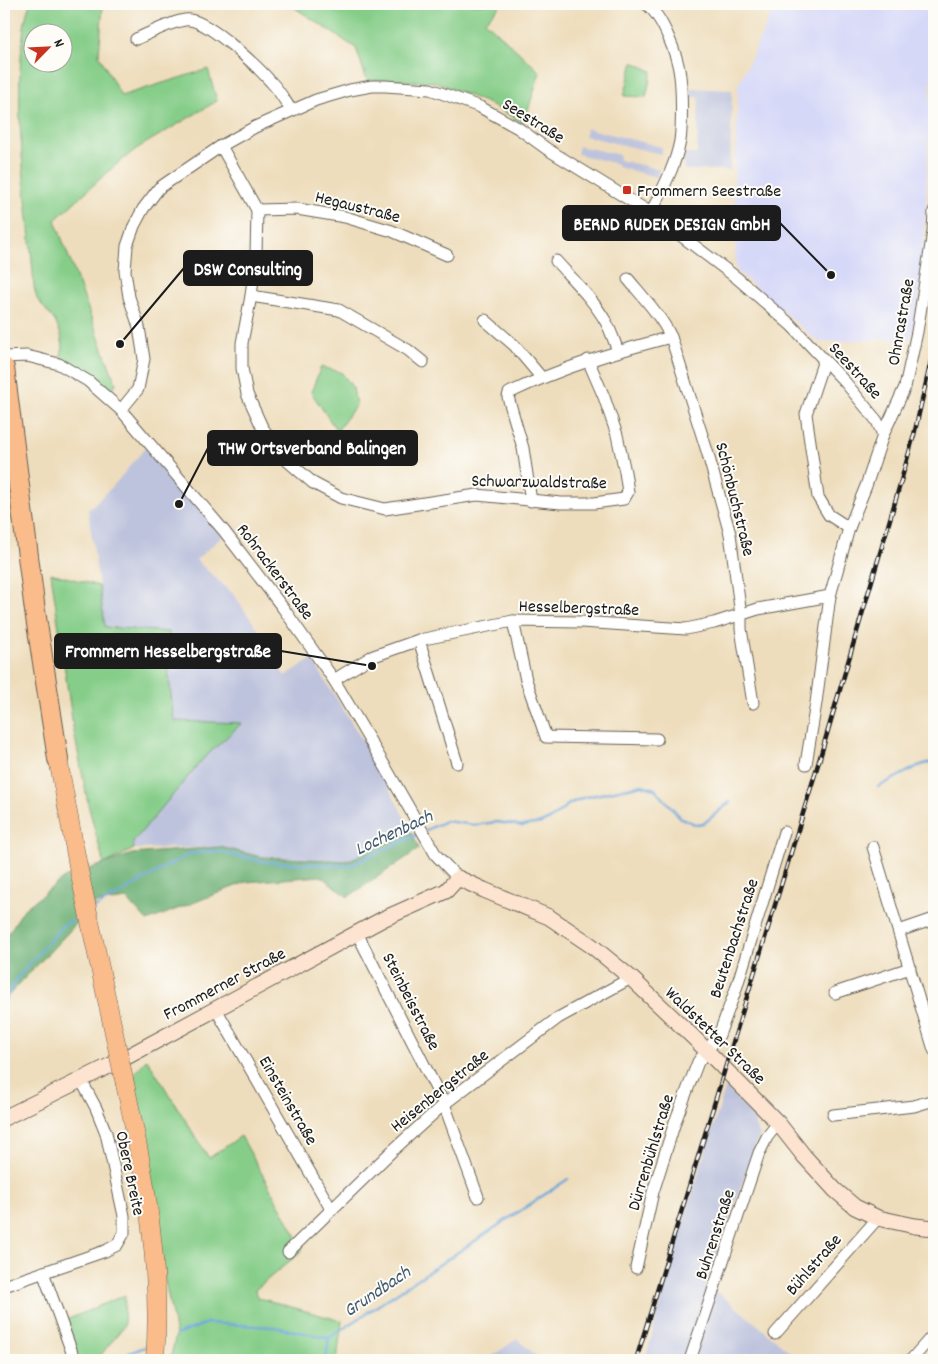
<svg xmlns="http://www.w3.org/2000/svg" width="938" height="1364" font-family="Dekko,sans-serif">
<rect width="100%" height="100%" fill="#fdfcf7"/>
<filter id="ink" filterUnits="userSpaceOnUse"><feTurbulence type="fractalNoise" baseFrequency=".02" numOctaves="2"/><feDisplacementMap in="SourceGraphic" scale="10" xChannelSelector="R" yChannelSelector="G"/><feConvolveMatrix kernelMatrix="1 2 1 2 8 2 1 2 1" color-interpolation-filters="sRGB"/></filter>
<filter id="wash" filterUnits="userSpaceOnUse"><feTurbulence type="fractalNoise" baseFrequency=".0096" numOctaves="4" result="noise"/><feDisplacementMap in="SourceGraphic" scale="20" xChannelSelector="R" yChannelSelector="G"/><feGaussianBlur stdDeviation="1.12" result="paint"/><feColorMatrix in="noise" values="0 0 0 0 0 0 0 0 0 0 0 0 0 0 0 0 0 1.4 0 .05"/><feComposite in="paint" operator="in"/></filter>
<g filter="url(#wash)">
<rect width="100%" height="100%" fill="#eeddbc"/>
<!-- built -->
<polygon fill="#d6d8f8" points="776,4 934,4 926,202 921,286 912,338 818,342 736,270 734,185 738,86"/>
<!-- industrial -->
<g fill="#bec3dd">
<polygon points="690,88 732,90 730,170 684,170 684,154 697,154 699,97 690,97"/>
<polygon points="586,128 662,147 661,154 585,136"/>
<polygon points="579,146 620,155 619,160 659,169 657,177 617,167 617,164 577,154"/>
<polygon points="146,447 223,536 196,560 233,594 259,631 273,660 285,676 312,659 371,754 412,832 347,861 261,857 220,847 134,849 133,842 203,759 242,723 174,721 168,670 169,632 105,627 88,510 113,486"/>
<polygon points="726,1086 754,1119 759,1136 705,1287 720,1294 800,1360 645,1360 678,1239"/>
<polygon points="517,1339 541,1360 486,1360"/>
</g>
<!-- green -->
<g fill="#85cd88" stroke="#507452" fill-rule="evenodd">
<path d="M30 4H103L99 55 121 96 208 69 217 101 136 149 111 169 55 220 116 384 108 394 59 364 63 347 61 335 55 321 37 299 34 287C29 210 15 133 21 56 23 38 23 21 30 4ZM32 32H62V62H32Z"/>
<polygon points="289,4 502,4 485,21 540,72 524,123 487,103 436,82 367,80 356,48"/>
<polygon points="633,62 652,71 646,97 624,96"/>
<polygon points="321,367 341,372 353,388 356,405 337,431 311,392"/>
<polygon points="51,573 99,586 105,627 169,632 168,670 174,721 242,723 203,759 133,842 134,849 104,864 89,808 73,727"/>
<polygon points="147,1059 209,1158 241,1136 296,1235 303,1250 255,1290 259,1298 342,1321 337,1360 170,1360 176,1335 125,1084"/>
<polygon points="125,1295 124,1326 100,1356 90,1360 78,1360 66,1320"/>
</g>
<!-- forest -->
<polygon fill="#6cb074" stroke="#446648" points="412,832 419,849 348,897 321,876 246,882 147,921 127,899 96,903 4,1000 4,940 24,909 64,878 132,854 220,847 261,857 347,861"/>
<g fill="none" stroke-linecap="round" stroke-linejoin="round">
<!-- stream -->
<g stroke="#69a4d9" stroke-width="2.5">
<polyline points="878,787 918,766 934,761"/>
<polyline points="426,830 446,821 474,825 497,822 523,826 541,823 552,818 569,804 582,798 642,785 655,789 681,818 697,825 703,824 730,802"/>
<polyline points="93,909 188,854 216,851 264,862 349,866 419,834"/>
<polyline points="4,1002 18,977 62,926 82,915"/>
<polyline points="176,1335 207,1323 274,1327 329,1338 568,1179"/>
<polyline points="111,1360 145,1347"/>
<polyline points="326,1360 329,1338"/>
</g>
</g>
</g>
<g filter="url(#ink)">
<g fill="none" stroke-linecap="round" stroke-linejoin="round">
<defs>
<g id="street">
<path d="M646 4C662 15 678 56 680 76 682 91 682 127 680 141 675 167 662 190 651 213"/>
<path d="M136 39C148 34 179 18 190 20 211 23 257 66 271 82 279 90 285 101 291 110"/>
<polyline points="221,146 257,210 256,254 251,296 242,343 242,368 247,394 262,427 283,457 313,483 341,498 385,509 477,495 561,503 594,503 624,499 628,492 625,472 617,435 604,397 588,360"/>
<polyline points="257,210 297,209 345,217 392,231 447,255"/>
<path d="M556 261C573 280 593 299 606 322 611 331 614 341 618 351"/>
<path d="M628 279C643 297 661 316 671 337"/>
<polyline points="251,296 339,310 408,350 423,362"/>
<polyline points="485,320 514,345 541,377"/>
<polyline points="4,357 27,356 59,364 88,381 121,410 224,531 283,608 334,680 386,768 436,855 458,878"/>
<polyline points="824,360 806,414 818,497 829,515 849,528"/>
<polyline points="121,410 138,389 144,359 139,327 129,297 125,271 127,246 134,226 143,209 159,188 221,146 255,127 316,100 350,90 372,86 385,86 430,89 480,107 518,128 547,149 651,213 737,278 791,325 845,382 877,421 883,435"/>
<path d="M531 501 523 448 508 397 509 393C563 367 614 352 671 337L707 451 730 534 741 615V629L753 703"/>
<polyline points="513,621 526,680 546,737 657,739"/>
<polyline points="419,640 457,763"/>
<polyline points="334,680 371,657 419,640 513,621 581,622 686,629 714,623 758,609 830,596"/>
<polyline points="806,764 816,703 830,596 849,528 866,486 883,435 905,387 917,332 933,232 934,211"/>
<polyline points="873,847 934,1050"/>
<polyline points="899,931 934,919"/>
<polyline points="357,933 444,1104 478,1197"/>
<polyline points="835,993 910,968"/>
<polyline points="216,1009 331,1209"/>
<polyline points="833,1115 914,1106 934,1100"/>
<polyline points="288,1252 391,1152 444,1104 558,1018 631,978"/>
<polyline points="636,1268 653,1192 675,1122 698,1062 719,1035 736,989 784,832"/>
<polyline points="43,1272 74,1358"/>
<polyline points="4,1286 105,1251 117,1245 124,1233 124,1216 106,1133 96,1108 81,1080"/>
<polyline points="775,1334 878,1218"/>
<polyline points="690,1360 759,1153 767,1137 778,1123"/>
<polyline points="911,1360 934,1334"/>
</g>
<polyline id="secondary" points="4,1118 121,1060 383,919 446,891 458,878 484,890 549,917 592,946 631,978 693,1037 778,1123 804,1156 835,1190 855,1207 878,1218 915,1226 934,1228"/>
<g id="primary">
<polyline points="58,759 78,866"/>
<path d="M125 1084C145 1175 162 1267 155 1360"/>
</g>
<polyline id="highway" points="4,368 35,611 58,759"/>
</defs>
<!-- street casing -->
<use href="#street" stroke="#666054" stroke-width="13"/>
<!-- secondary casing -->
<use href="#secondary" stroke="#666054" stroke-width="17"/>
<!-- primary casing -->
<use href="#primary" stroke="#666054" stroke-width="19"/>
<!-- highway casing -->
<use href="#highway" stroke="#666054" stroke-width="22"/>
<!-- street -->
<use href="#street" stroke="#fff" stroke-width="11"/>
<!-- secondary -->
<use href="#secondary" stroke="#fde4d1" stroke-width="15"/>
<!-- primary -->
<use href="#primary" stroke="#fabc8b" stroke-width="18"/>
<!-- highway -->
<use href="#highway" stroke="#fabc8b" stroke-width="20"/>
<defs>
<polyline id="rail" points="636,1360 819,761 895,502 914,435 934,348"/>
</defs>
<!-- rail casing -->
<use href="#rail" stroke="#1c1c1c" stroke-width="4.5"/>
<!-- rail -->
<use href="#rail" stroke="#fdfcf7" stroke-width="2.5" stroke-dasharray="8" stroke-linecap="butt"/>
<defs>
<polyline id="primary-bridge" points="78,866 125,1084"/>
</defs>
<!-- primary-bridge casing -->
<use href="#primary-bridge" stroke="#666054" stroke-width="19" stroke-linecap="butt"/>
<!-- primary-bridge -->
<use href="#primary-bridge" stroke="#fabc8b" stroke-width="18"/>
</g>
</g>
<!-- markers -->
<rect fill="#c8321e" stroke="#fdfcf7" stroke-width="2" x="622" y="185" width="10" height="10" rx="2.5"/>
<g text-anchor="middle" stroke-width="4" stroke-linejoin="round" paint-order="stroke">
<!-- street labels -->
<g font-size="18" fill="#1c1c1c" stroke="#fdfcf7">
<text transform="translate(534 120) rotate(32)" y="6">Seestraße</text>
<text transform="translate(358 206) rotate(14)" y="6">Hegaustraße</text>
<text transform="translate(900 322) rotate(-80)" y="6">Ohnrastraße</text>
<text transform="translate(856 370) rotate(48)" y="6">Seestraße</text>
<text transform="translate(539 481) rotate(1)" y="6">Schwarzwaldstraße</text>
<text transform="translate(736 499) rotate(76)" y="6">Schönbuchstraße</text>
<text transform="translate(276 571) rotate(53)" y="6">Rohrackerstraße</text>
<text transform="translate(579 607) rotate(2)" y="6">Hesselbergstraße</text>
<text transform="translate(733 938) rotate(-72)" y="6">Beutenbachstraße</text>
<text transform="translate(224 983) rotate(-28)" y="6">Frommerner Straße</text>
<text transform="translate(412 1001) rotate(63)" y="6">Steinbeisstraße</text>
<text transform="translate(716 1035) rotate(44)" y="6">Waldstetter Straße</text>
<text transform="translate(439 1090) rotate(-39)" y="6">Heisenbergstraße</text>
<text transform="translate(289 1100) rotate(60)" y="6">Einsteinstraße</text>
<text transform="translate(650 1152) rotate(-73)" y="6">Dürrenbühlstraße</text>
<text transform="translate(131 1173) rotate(78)" y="6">Obere Breite</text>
<text transform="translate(714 1234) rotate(-72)" y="6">Buhrenstraße</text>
<text transform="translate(813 1264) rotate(-49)" y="6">Bühlstraße</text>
</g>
<!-- poi labels -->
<g font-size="18" fill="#1c1c1c" stroke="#fdfcf7" text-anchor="start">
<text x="637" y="196">Frommern Seestraße</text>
</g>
<!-- water labels -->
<g font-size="19" font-style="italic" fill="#3f5971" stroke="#fdfcf7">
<text transform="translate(393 831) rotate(-25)" y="7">Lochenbach</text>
<text transform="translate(376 1290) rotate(-34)" y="7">Grundbach</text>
</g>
</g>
<!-- callouts -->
<path fill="none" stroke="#1c1c1c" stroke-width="2" d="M831 275L780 223M120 344L184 268M179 504L208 448M372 666L281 651"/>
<g fill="#1c1c1c" stroke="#fdfcf7" stroke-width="2">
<circle cx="831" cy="275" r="5"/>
<circle cx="120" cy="344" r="5"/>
<circle cx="179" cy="504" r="5"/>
<circle cx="372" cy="666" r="5"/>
</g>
<g fill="#1c1c1c" stroke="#1c1c1c" stroke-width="2">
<rect x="563" y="206" width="217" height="34" rx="5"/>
<rect x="184" y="251" width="128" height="34" rx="5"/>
<rect x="208" y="431" width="209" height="34" rx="5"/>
<rect x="55" y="634" width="226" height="34" rx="5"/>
</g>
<g font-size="19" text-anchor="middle" font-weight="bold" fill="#fff">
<text x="672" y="230">BERND RUDEK DESIGN GmbH</text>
<text x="248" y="275">DSW Consulting</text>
<text x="312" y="454">THW Ortsverband Balingen</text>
<text x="168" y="657">Frommern Hesselbergstraße</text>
</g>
<!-- margin -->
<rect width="938" height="1364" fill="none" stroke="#fdfcf7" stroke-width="20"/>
<!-- north arrow -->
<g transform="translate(48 48) rotate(66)"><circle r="24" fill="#fdfcf7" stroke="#a3a29f"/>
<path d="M0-4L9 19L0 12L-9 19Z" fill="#c8321e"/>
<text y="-8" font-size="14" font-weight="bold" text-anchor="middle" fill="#1c1c1c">N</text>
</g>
</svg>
